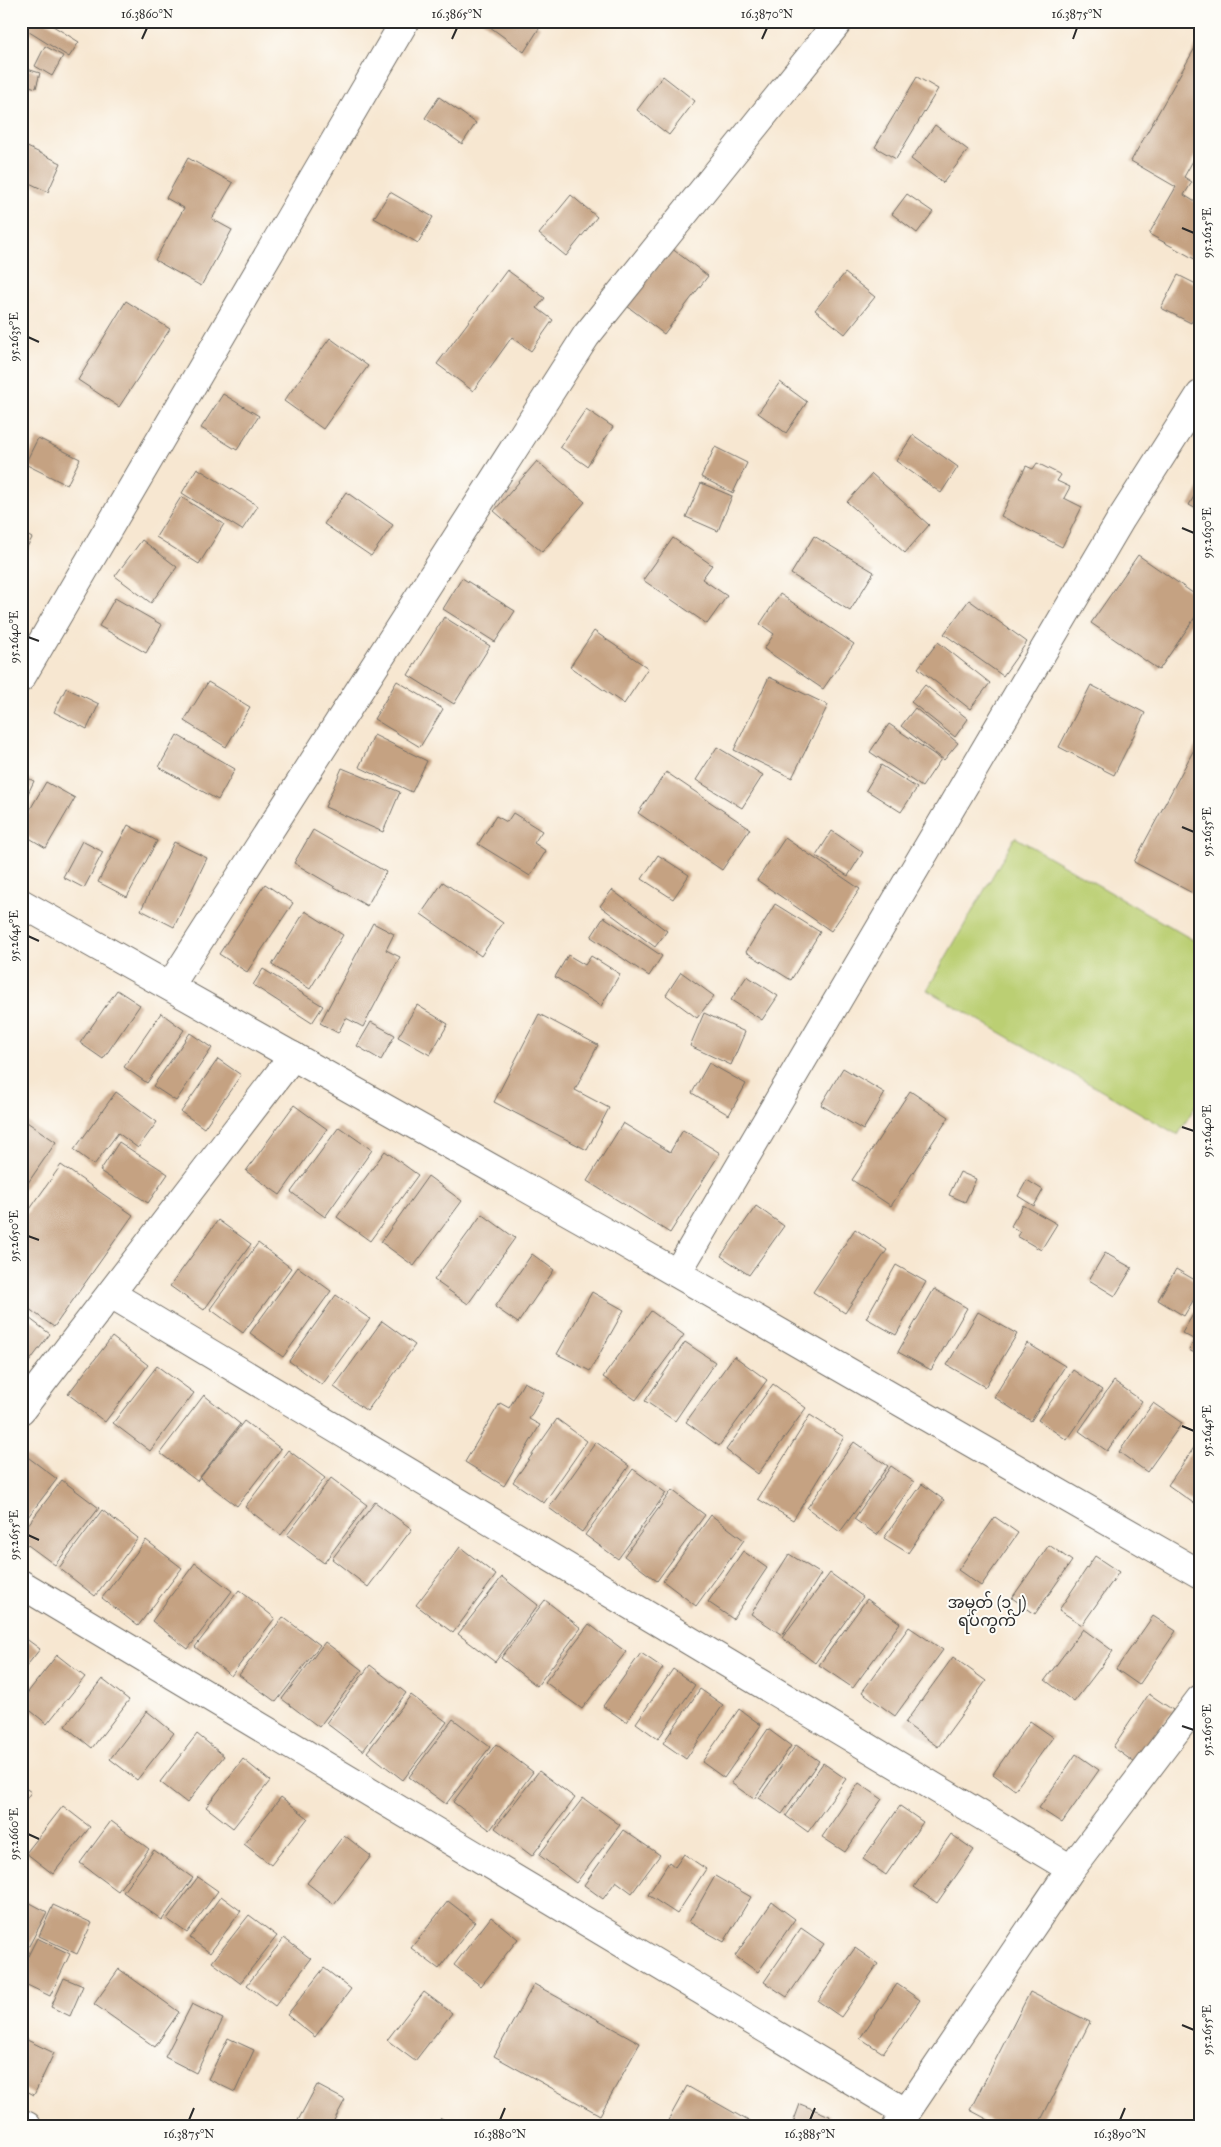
<svg xmlns="http://www.w3.org/2000/svg" width="1221" height="2147" font-family="'IM FELL Great Primer','Noto Sans Myanmar',serif">
<rect width="100%" height="100%" fill="#fdfcf7"/>
<filter id="ink" filterUnits="userSpaceOnUse"><feTurbulence type="fractalNoise" baseFrequency=".02" numOctaves="2"/><feDisplacementMap in="SourceGraphic" scale="10" xChannelSelector="R" yChannelSelector="G"/><feConvolveMatrix kernelMatrix="1 2 1 2 8 2 1 2 1" color-interpolation-filters="sRGB"/></filter>
<filter id="wash" filterUnits="userSpaceOnUse"><feTurbulence type="fractalNoise" baseFrequency=".0096" numOctaves="4" result="noise"/><feDisplacementMap in="SourceGraphic" scale="20" xChannelSelector="R" yChannelSelector="G"/><feGaussianBlur stdDeviation="1.12" result="paint"/><feColorMatrix in="noise" values="0 0 0 0 0 0 0 0 0 0 0 0 0 0 0 0 0 1.4 0 .05"/><feComposite in="paint" operator="in"/></filter>
<g filter="url(#wash)">
<rect width="100%" height="100%" fill="#f7e7d1"/>
<!-- green -->
<polygon fill="#bbcf73" stroke="#737d4f" points="1015,837 1200,944 1200,1098 1178,1135 927,990"/>
<g id="blocks">
<!-- building -->
<g fill="#c5a282">
<polygon points="31,21 45,21 79,42 69,57 26,30"/>
<polygon points="482,21 533,21 540,27 524,52"/>
<polygon points="1200,39 1200,148 1184,177 1192,182 1184,195 1200,205 1200,262 1149,234 1176,187 1131,161"/>
<polygon points="45,46 63,56 52,76 35,66"/>
<polygon points="27,69 40,73 36,88 23,84"/>
<polygon points="663,76 695,101 669,135 637,110"/>
<polygon points="917,77 938,89 896,159 875,147"/>
<polygon points="439,97 476,123 462,144 425,118"/>
<polygon points="935,125 968,150 943,183 911,159"/>
<polygon points="21,144 61,163 48,192 21,179"/>
<polygon points="188,158 233,183 212,219 232,230 201,286 155,260 184,208 166,198"/>
<polygon points="390,192 433,217 418,243 374,218"/>
<polygon points="907,194 933,212 917,233 892,214"/>
<polygon points="571,195 597,217 566,256 539,234"/>
<polygon points="671,248 708,276 664,334 627,306"/>
<polygon points="507,270 545,298 537,308 553,320 531,351 512,337 473,391 437,364"/>
<polygon points="845,273 875,297 845,334 815,310"/>
<polygon points="1178,275 1200,286 1200,307 1191,323 1161,308"/>
<polygon points="126,301 170,329 119,407 78,380"/>
<polygon points="330,338 368,366 323,429 284,401"/>
<polygon points="780,382 807,402 786,433 758,413"/>
<polygon points="223,394 259,416 237,450 201,428"/>
<polygon points="586,409 613,427 587,466 560,447"/>
<polygon points="913,435 958,467 941,493 896,461"/>
<polygon points="38,438 80,459 67,485 25,464"/>
<polygon points="715,447 747,463 733,493 701,477"/>
<polygon points="537,461 585,502 542,552 494,511"/>
<polygon points="1037,463 1061,475 1057,481 1070,487 1064,498 1082,507 1062,547 1001,516 1026,466 1033,469"/>
<polygon points="197,468 258,506 242,530 182,493"/>
<polygon points="872,474 929,525 905,553 847,502"/>
<polygon points="701,483 732,496 718,531 686,517"/>
<polygon points="1200,486 1200,511 1189,505"/>
<polygon points="346,492 393,525 371,556 324,524"/>
<polygon points="181,497 224,524 199,564 156,537"/>
<polygon points="21,532 32,538 21,558"/>
<polygon points="814,536 874,572 850,611 791,574"/>
<polygon points="673,538 712,565 702,579 727,596 707,624 643,580"/>
<polygon points="142,540 177,567 151,603 115,576"/>
<polygon points="1138,555 1200,598 1200,610 1159,670 1091,623"/>
<polygon points="462,578 515,611 495,642 443,609"/>
<polygon points="780,594 854,644 823,689 764,649 774,634 760,624"/>
<polygon points="115,598 162,625 146,653 99,626"/>
<polygon points="969,600 1027,642 1003,676 944,634"/>
<polygon points="444,617 490,646 454,704 408,675"/>
<polygon points="594,631 648,668 624,704 570,667"/>
<polygon points="938,642 990,683 970,709 918,668"/>
<polygon points="769,677 828,705 792,778 734,750"/>
<polygon points="397,681 443,709 420,747 374,719"/>
<polygon points="208,682 250,707 226,747 184,721"/>
<polygon points="925,685 968,719 955,737 911,702"/>
<polygon points="1091,685 1145,713 1114,775 1059,747"/>
<polygon points="66,688 99,704 87,729 54,712"/>
<polygon points="915,708 958,743 944,760 901,726"/>
<polygon points="889,724 941,759 922,787 870,752"/>
<polygon points="177,735 235,769 218,800 159,767"/>
<polygon points="374,735 427,761 412,792 359,767"/>
<polygon points="1198,742 1200,743 1200,897 1134,862"/>
<polygon points="717,747 763,775 742,808 696,780"/>
<polygon points="881,765 917,788 901,812 866,790"/>
<polygon points="342,768 400,792 383,832 325,807"/>
<polygon points="666,772 750,829 722,870 638,813"/>
<polygon points="21,775 34,781 21,808"/>
<polygon points="46,782 75,798 46,848 21,833 21,825"/>
<polygon points="513,813 542,831 534,843 546,851 530,876 478,844 496,816 507,822"/>
<polygon points="128,825 157,841 127,897 98,882"/>
<polygon points="313,830 386,872 367,906 294,863"/>
<polygon points="832,831 863,852 848,876 816,856"/>
<polygon points="785,838 860,889 831,931 757,880"/>
<polygon points="82,841 103,852 84,888 63,877"/>
<polygon points="174,842 207,858 174,927 141,910"/>
<polygon points="658,855 689,875 673,899 642,879"/>
<polygon points="443,882 503,923 481,956 421,914"/>
<polygon points="265,884 293,903 247,972 219,954"/>
<polygon points="612,890 667,931 655,947 600,906"/>
<polygon points="775,904 820,932 791,980 746,952"/>
<polygon points="305,911 343,935 310,989 272,965"/>
<polygon points="604,917 662,956 649,976 591,937"/>
<polygon points="373,923 394,934 386,950 400,957 363,1027 346,1018 338,1033 320,1023"/>
<polygon points="568,955 585,965 591,956 620,974 601,1006 555,977"/>
<polygon points="263,969 323,1006 312,1023 253,985"/>
<polygon points="681,972 714,996 697,1018 666,995"/>
<polygon points="747,976 778,996 762,1020 731,1000"/>
<polygon points="117,990 140,1005 103,1059 80,1043"/>
<polygon points="417,1005 448,1024 430,1055 398,1037"/>
<polygon points="161,1013 184,1030 147,1083 124,1067"/>
<polygon points="704,1013 745,1032 731,1065 690,1046"/>
<polygon points="539,1014 598,1045 575,1090 609,1108 587,1150 494,1102"/>
<polygon points="371,1022 395,1035 381,1060 357,1046"/>
<polygon points="190,1033 212,1048 176,1101 153,1086"/>
<polygon points="218,1059 241,1075 204,1128 181,1112"/>
<polygon points="709,1063 746,1084 729,1115 692,1093"/>
<polygon points="843,1068 885,1093 863,1130 821,1105"/>
<polygon points="910,1091 949,1117 891,1206 852,1180"/>
<polygon points="116,1092 157,1122 138,1148 118,1133 94,1165 74,1150"/>
<polygon points="294,1105 327,1129 280,1195 246,1171"/>
<polygon points="21,1118 56,1142 21,1193"/>
<polygon points="623,1123 670,1152 683,1130 720,1153 670,1233 587,1181"/>
<polygon points="339,1127 372,1150 325,1217 291,1192"/>
<polygon points="119,1142 168,1174 148,1203 100,1171"/>
<polygon points="385,1151 418,1175 370,1241 337,1217"/>
<polygon points="61,1165 133,1215 54,1327 21,1303 21,1222"/>
<polygon points="960,1172 976,1179 965,1202 949,1195"/>
<polygon points="428,1176 462,1201 414,1266 381,1242"/>
<polygon points="1027,1180 1043,1190 1034,1206 1018,1196"/>
<polygon points="1023,1205 1057,1224 1041,1250 1017,1236 1020,1232 1011,1226"/>
<polygon points="756,1206 784,1226 749,1275 721,1256"/>
<polygon points="482,1214 515,1238 468,1304 434,1280"/>
<polygon points="218,1220 251,1244 204,1310 170,1286"/>
<polygon points="855,1229 887,1250 845,1313 813,1292"/>
<polygon points="258,1243 291,1268 243,1333 210,1309"/>
<polygon points="1105,1253 1132,1268 1115,1296 1089,1280"/>
<polygon points="532,1254 554,1270 518,1323 495,1307"/>
<polygon points="896,1265 926,1282 896,1335 866,1318"/>
<polygon points="298,1267 331,1291 283,1357 250,1333"/>
<polygon points="1176,1269 1200,1283 1200,1289 1184,1316 1158,1300"/>
<polygon points="934,1289 967,1308 931,1370 898,1352"/>
<polygon points="592,1292 624,1310 590,1371 557,1354"/>
<polygon points="336,1295 370,1319 322,1385 289,1361"/>
<polygon points="1200,1303 1200,1356 1189,1350 1195,1340 1182,1333"/>
<polygon points="651,1311 684,1335 636,1400 603,1377"/>
<polygon points="21,1312 50,1334 23,1370 21,1368"/>
<polygon points="978,1312 1017,1334 985,1387 947,1365"/>
<polygon points="382,1321 415,1345 367,1411 334,1387"/>
<polygon points="112,1337 148,1365 105,1422 68,1394"/>
<polygon points="685,1342 715,1362 675,1421 645,1401"/>
<polygon points="1027,1343 1065,1366 1031,1421 994,1397"/>
<polygon points="734,1356 767,1380 719,1446 686,1422"/>
<polygon points="157,1366 194,1393 150,1451 113,1423"/>
<polygon points="1073,1370 1102,1390 1067,1440 1038,1420"/>
<polygon points="1114,1381 1142,1401 1107,1451 1079,1431"/>
<polygon points="524,1382 544,1393 529,1419 540,1425 504,1486 465,1462 500,1403 509,1408"/>
<polygon points="773,1384 806,1408 758,1474 726,1450"/>
<polygon points="204,1395 240,1424 197,1481 160,1453"/>
<polygon points="1153,1403 1182,1423 1147,1472 1119,1452"/>
<polygon points="810,1415 844,1437 793,1520 758,1499"/>
<polygon points="557,1419 587,1441 544,1503 513,1482"/>
<polygon points="244,1421 281,1449 237,1506 200,1478"/>
<polygon points="1200,1439 1200,1500 1196,1505 1168,1485"/>
<polygon points="596,1442 629,1466 582,1532 549,1508"/>
<polygon points="854,1442 888,1466 840,1532 807,1508"/>
<polygon points="288,1450 325,1478 281,1535 245,1507"/>
<polygon points="21,1452 57,1479 21,1526"/>
<polygon points="891,1466 914,1482 877,1535 854,1519"/>
<polygon points="633,1469 666,1493 618,1559 585,1535"/>
<polygon points="331,1478 367,1505 324,1563 287,1535"/>
<polygon points="62,1480 99,1508 55,1565 21,1540 21,1534"/>
<polygon points="922,1484 944,1500 908,1553 884,1538"/>
<polygon points="672,1490 705,1515 657,1581 624,1556"/>
<polygon points="375,1502 412,1529 368,1587 332,1559"/>
<polygon points="102,1510 138,1538 95,1596 59,1568"/>
<polygon points="711,1515 744,1540 696,1606 663,1581"/>
<polygon points="995,1517 1018,1533 981,1586 958,1570"/>
<polygon points="146,1540 182,1568 138,1626 102,1598"/>
<polygon points="1049,1545 1072,1561 1035,1614 1012,1598"/>
<polygon points="460,1547 496,1575 453,1633 416,1605"/>
<polygon points="743,1551 767,1568 733,1619 708,1602"/>
<polygon points="789,1554 821,1574 782,1635 751,1614"/>
<polygon points="1095,1556 1119,1572 1082,1625 1059,1610"/>
<polygon points="195,1563 232,1591 188,1649 152,1621"/>
<polygon points="830,1573 863,1597 815,1663 782,1638"/>
<polygon points="502,1577 538,1605 495,1662 458,1634"/>
<polygon points="239,1590 275,1618 231,1676 195,1647"/>
<polygon points="867,1599 900,1623 853,1688 819,1665"/>
<polygon points="545,1600 581,1628 537,1686 501,1658"/>
<polygon points="1153,1616 1176,1631 1139,1685 1116,1669"/>
<polygon points="283,1617 320,1645 276,1702 239,1675"/>
<polygon points="589,1624 626,1652 582,1709 545,1682"/>
<polygon points="909,1627 943,1650 895,1716 862,1692"/>
<polygon points="1083,1629 1113,1651 1074,1702 1045,1680"/>
<polygon points="21,1635 40,1649 21,1673"/>
<polygon points="325,1642 362,1670 319,1727 282,1699"/>
<polygon points="641,1653 663,1668 626,1722 603,1706"/>
<polygon points="57,1655 85,1677 47,1724 21,1703 21,1701"/>
<polygon points="953,1657 986,1681 938,1747 905,1723"/>
<polygon points="370,1665 406,1693 363,1751 326,1723"/>
<polygon points="673,1669 695,1685 658,1739 636,1723"/>
<polygon points="102,1679 129,1700 92,1748 65,1726"/>
<polygon points="700,1689 723,1705 686,1759 663,1743"/>
<polygon points="1149,1694 1173,1710 1135,1763 1113,1747"/>
<polygon points="411,1695 447,1722 403,1780 367,1752"/>
<polygon points="739,1709 761,1725 724,1778 702,1762"/>
<polygon points="147,1711 174,1733 137,1780 110,1759"/>
<polygon points="453,1719 490,1747 446,1804 409,1777"/>
<polygon points="1030,1721 1053,1737 1015,1790 993,1774"/>
<polygon points="768,1729 791,1746 754,1799 731,1783"/>
<polygon points="197,1734 224,1756 187,1803 160,1782"/>
<polygon points="496,1744 533,1772 490,1830 453,1802"/>
<polygon points="796,1745 819,1761 782,1814 759,1798"/>
<polygon points="1076,1754 1099,1770 1062,1823 1039,1808"/>
<polygon points="243,1759 270,1781 233,1828 206,1807"/>
<polygon points="823,1763 846,1779 808,1832 786,1816"/>
<polygon points="539,1771 575,1798 532,1856 495,1828"/>
<polygon points="859,1783 882,1799 845,1852 822,1837"/>
<polygon points="21,1785 31,1792 21,1807"/>
<polygon points="281,1797 308,1818 271,1865 244,1844"/>
<polygon points="583,1798 620,1825 576,1883 539,1855"/>
<polygon points="63,1806 90,1827 53,1874 26,1853"/>
<polygon points="900,1806 923,1822 886,1875 863,1859"/>
<polygon points="111,1821 149,1849 118,1891 80,1863"/>
<polygon points="623,1830 660,1855 632,1893 616,1881 603,1899 584,1885"/>
<polygon points="951,1834 974,1850 937,1903 914,1887"/>
<polygon points="344,1835 371,1856 334,1904 307,1883"/>
<polygon points="154,1850 193,1878 162,1920 123,1892"/>
<polygon points="684,1854 706,1869 677,1914 648,1895 669,1862 675,1867"/>
<polygon points="715,1876 751,1897 724,1942 689,1922"/>
<polygon points="198,1877 218,1891 187,1933 167,1919"/>
<polygon points="221,1896 241,1911 210,1953 190,1938"/>
<polygon points="21,1898 47,1912 21,1961"/>
<polygon points="448,1901 475,1922 439,1969 411,1948"/>
<polygon points="772,1902 795,1919 758,1972 735,1956"/>
<polygon points="53,1905 92,1923 77,1954 39,1936"/>
<polygon points="249,1915 277,1936 240,1983 212,1962"/>
<polygon points="491,1917 518,1939 481,1986 454,1965"/>
<polygon points="801,1928 824,1944 787,1997 764,1982"/>
<polygon points="37,1938 70,1954 50,1996 21,1982 21,1970"/>
<polygon points="284,1938 311,1959 275,2006 247,1985"/>
<polygon points="855,1948 878,1964 841,2017 818,2001"/>
<polygon points="324,1968 351,1989 315,2037 287,2015"/>
<polygon points="119,1969 179,2012 155,2047 94,2004"/>
<polygon points="64,1978 83,1986 70,2016 51,2007"/>
<polygon points="534,1984 640,2043 600,2115 494,2056"/>
<polygon points="897,1984 920,2000 883,2053 860,2038"/>
<polygon points="424,1992 452,2013 415,2061 387,2040"/>
<polygon points="1030,1992 1090,2022 1038,2126 1000,2126 970,2110"/>
<polygon points="192,2004 223,2019 196,2073 165,2057"/>
<polygon points="21,2037 54,2053 34,2095 21,2088"/>
<polygon points="228,2038 254,2050 235,2092 208,2079"/>
<polygon points="317,2085 345,2100 331,2126 295,2126"/>
<polygon points="687,2086 752,2123 750,2126 665,2126"/>
<polygon points="800,2104 830,2116 826,2126 792,2126"/>
<polygon points="441,2118 455,2126 437,2126"/>
</g>
</g>
</g>
<g filter="url(#ink)">
<use href="#blocks" fill-opacity="0" stroke="#726d65" stroke-width="1"/>
<g fill="none" stroke-linecap="round" stroke-linejoin="round">
<defs>
<g id="street">
<polyline points="21,678 405,21"/>
<polyline points="170,986 586,336 839,21"/>
<polyline points="677,1273 1121,519 1200,395"/>
<polyline points="111,1294 1071,1869"/>
<polyline points="21,1410 293,1056"/>
<polyline points="21,1584 905,2112"/>
<polyline points="21,2123 27,2126"/>
<polyline points="897,2126 1071,1869 1200,1699"/>
</g>
<polyline id="secondary" points="21,903 610,1235 1200,1574"/>
</defs>
<!-- street casing -->
<use href="#street" stroke="#726d65" stroke-width="30"/>
<!-- secondary casing -->
<use href="#secondary" stroke="#726d65" stroke-width="30"/>
<!-- street -->
<use href="#street" stroke="#fff" stroke-width="28"/>
<!-- secondary -->
<use href="#secondary" stroke="#fff" stroke-width="28"/>
</g>
</g>
<!-- ticks -->
<path fill="none" stroke="#2b2b2b" stroke-width="2" d="M142 39 147 28M452 39 457 28M762 39 767 28M1073 39 1077 28M1182 228 1194 233M28 337 39 342M1182 528 1194 533M28 637 39 641M1182 827 1194 832M28 936 39 941M1182 1127 1194 1131M28 1236 39 1240M1182 1426 1194 1431M28 1535 39 1540M1182 1726 1194 1730M28 1834 39 1839M1182 2025 1194 2030M189 2120 194 2108M500 2120 505 2108M810 2120 815 2108M1120 2120 1125 2108"/>
<g text-anchor="middle" stroke-width="4" stroke-linejoin="round" paint-order="stroke">
<!-- quarter labels -->
<g font-size="16" fill="#2b2b2b" stroke="#fdfcf7">
<text x="987" y="1608">အမှတ် (၁၂)<tspan x="987" dy="18">ရပ်ကွက်</tspan></text>
</g>
</g>
<!-- margin -->
<rect width="1221" height="2147" fill="none" stroke="#fdfcf7" stroke-width="55"/>
<rect x="28" y="28" width="1166" height="2092" fill="none" stroke="#2b2b2b" stroke-width="2"/>
<g font-size="12" text-anchor="middle" fill="#2b2b2b">
<text x="147" y="18">16.3860°N</text>
<text x="457" y="18">16.3865°N</text>
<text x="767" y="18">16.3870°N</text>
<text x="1077" y="18">16.3875°N</text>
<text transform="translate(1207 233) rotate(-90)" y="4">95.2625°E</text>
<text transform="translate(14 337) rotate(-90)" y="4">95.2635°E</text>
<text transform="translate(1207 533) rotate(-90)" y="4">95.2630°E</text>
<text transform="translate(14 637) rotate(-90)" y="4">95.2640°E</text>
<text transform="translate(1207 832) rotate(-90)" y="4">95.2635°E</text>
<text transform="translate(14 936) rotate(-90)" y="4">95.2645°E</text>
<text transform="translate(1207 1131) rotate(-90)" y="4">95.2640°E</text>
<text transform="translate(14 1236) rotate(-90)" y="4">95.2650°E</text>
<text transform="translate(1207 1431) rotate(-90)" y="4">95.2645°E</text>
<text transform="translate(14 1535) rotate(-90)" y="4">95.2655°E</text>
<text transform="translate(1207 1730) rotate(-90)" y="4">95.2650°E</text>
<text transform="translate(14 1834) rotate(-90)" y="4">95.2660°E</text>
<text transform="translate(1207 2030) rotate(-90)" y="4">95.2655°E</text>
<text x="189" y="2138">16.3875°N</text>
<text x="500" y="2138">16.3880°N</text>
<text x="810" y="2138">16.3885°N</text>
<text x="1120" y="2138">16.3890°N</text>
</g>
</svg>
